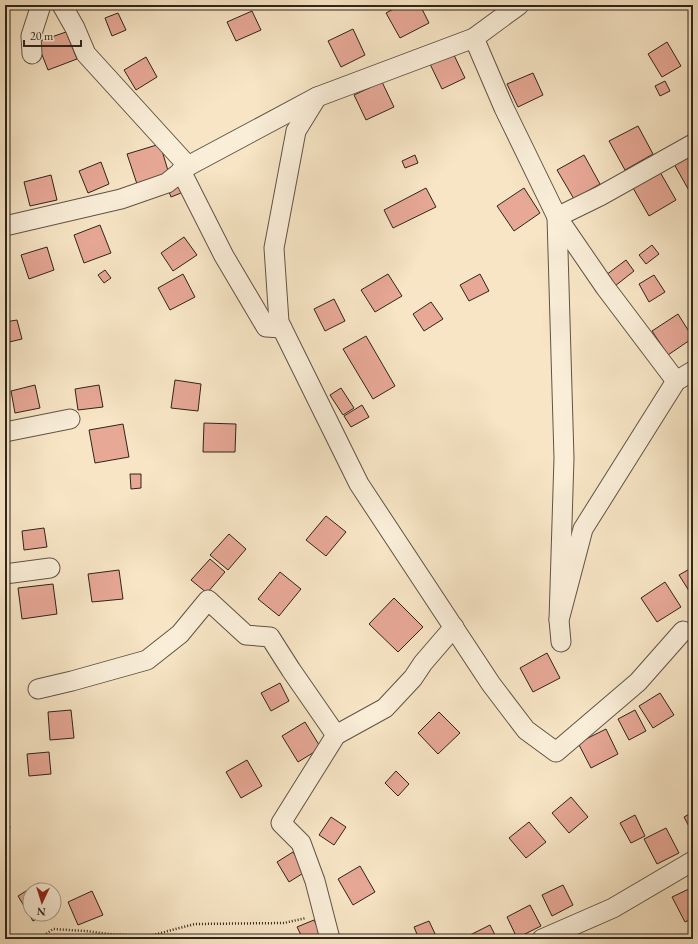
<svg xmlns="http://www.w3.org/2000/svg" width="698" height="944" font-family="'EB Garamond',serif">
<rect width="100%" height="100%" fill="#f7e5c5"/>
<filter id="stains"><feTurbulence type="fractalNoise" baseFrequency=".005" numOctaves="4"/><feColorMatrix values="0 0 0 0 .2 0 0 0 0 .09 0 0 0 0 .02 0 0 0 .5 -.17"/></filter>
<radialGradient id="worn" r=".72"><stop offset=".6" stop-color="#630" stop-opacity="0"/><stop offset="1" stop-color="#630" stop-opacity=".3"/></radialGradient>
<!-- building -->
<g fill="#e7a896" stroke="#2e241b">
<polygon points="401,5 420,5 429,23 400,38 386,13"/>
<polygon points="252,11 261,30 236,41 227,22"/>
<polygon points="118,13 126,30 112,36 105,18"/>
<polygon points="353,29 365,55 341,67 328,41"/>
<polygon points="66,32 77,59 48,70 37,42"/>
<polygon points="667,42 681,66 662,77 648,54"/>
<polygon points="453,53 465,78 442,89 430,64"/>
<polygon points="146,57 157,77 136,90 124,70"/>
<polygon points="533,73 543,95 518,107 507,84"/>
<polygon points="665,81 670,91 660,96 655,86"/>
<polygon points="382,82 394,107 366,120 354,95"/>
<polygon points="638,126 653,154 625,170 609,141"/>
<polygon points="160,144 169,174 137,184 127,154"/>
<polygon points="693,154 693,193 691,194 674,164"/>
<polygon points="415,155 418,163 405,168 402,161"/>
<polygon points="584,155 600,184 574,199 557,170"/>
<polygon points="101,162 109,184 88,193 79,171"/>
<polygon points="660,172 676,200 649,216 633,188"/>
<polygon points="51,175 57,200 30,206 24,182"/>
<polygon points="178,185 181,193 171,197 168,189"/>
<polygon points="426,188 436,207 393,228 384,210"/>
<polygon points="524,188 540,213 514,231 497,206"/>
<polygon points="100,225 111,253 84,263 74,235"/>
<polygon points="184,237 197,255 173,271 161,253"/>
<polygon points="652,245 659,254 646,264 639,255"/>
<polygon points="47,247 54,270 29,279 21,255"/>
<polygon points="626,260 634,271 615,286 606,275"/>
<polygon points="105,270 111,278 104,283 98,275"/>
<polygon points="183,274 195,297 170,310 158,288"/>
<polygon points="388,274 402,296 375,312 361,290"/>
<polygon points="480,274 489,291 469,301 460,285"/>
<polygon points="654,275 665,292 649,302 639,284"/>
<polygon points="334,299 345,321 325,331 314,309"/>
<polygon points="431,302 443,319 424,331 413,314"/>
<polygon points="678,314 693,338 668,355 652,331"/>
<polygon points="17,320 22,339 5,343 5,322"/>
<polygon points="366,336 395,386 373,399 343,349"/>
<polygon points="175,380 201,384 198,411 171,408"/>
<polygon points="35,385 40,408 15,413 11,391"/>
<polygon points="99,385 103,407 78,410 75,389"/>
<polygon points="341,388 354,408 343,415 330,395"/>
<polygon points="362,405 369,417 351,427 344,416"/>
<polygon points="204,423 236,424 235,452 203,452"/>
<polygon points="123,424 129,457 95,463 89,430"/>
<polygon points="130,474 141,474 141,488 131,489"/>
<polygon points="326,516 346,532 326,556 306,540"/>
<polygon points="44,528 47,547 24,550 22,531"/>
<polygon points="229,534 246,549 228,570 210,555"/>
<polygon points="210,559 225,572 207,593 191,580"/>
<polygon points="693,567 693,593 691,594 679,575"/>
<polygon points="119,570 123,599 92,602 88,574"/>
<polygon points="280,572 301,589 279,616 258,599"/>
<polygon points="665,582 681,607 657,622 641,598"/>
<polygon points="53,584 57,614 22,619 18,588"/>
<polygon points="394,598 423,627 398,652 369,624"/>
<polygon points="547,653 560,678 533,692 520,668"/>
<polygon points="280,683 289,701 271,711 261,693"/>
<polygon points="660,693 674,715 653,728 639,706"/>
<polygon points="71,710 74,738 50,740 48,712"/>
<polygon points="635,710 646,731 629,740 618,719"/>
<polygon points="439,712 460,733 438,754 418,733"/>
<polygon points="305,722 321,748 298,762 282,736"/>
<polygon points="606,729 618,754 591,768 578,743"/>
<polygon points="49,752 51,774 29,776 27,754"/>
<polygon points="247,760 262,786 241,798 226,772"/>
<polygon points="396,771 409,784 398,796 385,783"/>
<polygon points="571,797 588,817 569,833 552,813"/>
<polygon points="5,804 10,828 5,829"/>
<polygon points="693,812 693,834 684,817"/>
<polygon points="635,815 645,836 631,843 620,823"/>
<polygon points="331,817 346,827 334,845 319,835"/>
<polygon points="529,822 546,842 526,858 509,838"/>
<polygon points="666,828 679,853 657,864 644,839"/>
<polygon points="293,852 305,872 289,882 277,862"/>
<polygon points="360,866 375,892 353,905 338,879"/>
<polygon points="39,883 43,890 30,890 30,914 46,914 33,921 18,896"/>
<polygon points="563,885 573,905 552,916 542,895"/>
<polygon points="693,887 693,918 685,922 672,897"/>
<polygon points="92,891 103,915 78,925 68,902"/>
<polygon points="530,905 541,926 517,938 507,917"/>
<polygon points="314,920 323,939 303,939 297,927"/>
<polygon points="429,921 437,938 419,939 414,927"/>
<polygon points="490,925 497,939 468,939 466,937"/>
</g>
<g fill="none" stroke-linecap="round" stroke-linejoin="round">
<defs>
<g id="minor">
<polyline points="62,5 75,28 86,54 188,166 317,97 474,38 519,5"/>
<polyline points="474,38 504,108 557,217 605,287 676,381"/>
<polyline points="32,54 31,36 41,5"/>
<polyline points="317,97 296,131 274,248 279,322 359,484 491,684 526,730 556,752 638,682 683,631"/>
<polyline points="181,171 224,256 266,327 282,328"/>
<polyline points="5,226 121,199 167,183 188,166"/>
<polyline points="5,432 70,419"/>
<polyline points="5,574 50,568"/>
<polyline points="559,620 564,458 557,217 600,196 693,144"/>
<polyline points="561,642 559,620 583,529 676,381 693,371"/>
<polyline points="38,689 72,681 147,660 180,634 208,600 246,635 270,637 291,670 336,735"/>
<polyline points="330,939 315,881 301,843 281,823 336,735 385,708 413,678 423,663 454,627"/>
<polyline points="542,939 613,908 693,861"/>
</g>
</defs>
<!-- minor casing -->
<use href="#minor" stroke="#605446" stroke-width="21"/>
<!-- path -->
<polyline stroke="#2e241b" stroke-width="2.5" stroke-dasharray="1 2" stroke-linecap="butt" points="39,939 53,929 86,931 109,934 149,936 195,924 284,923 306,918"/>
<!-- minor -->
<use href="#minor" stroke="#faeed9" stroke-width="19"/>
</g>
<!-- margin -->
<rect width="698" height="944" fill="none" stroke="#f7e5c5" stroke-width="20"/>
<rect x="6" y="6" width="686" height="932" fill="none" stroke="#2e241b" stroke-width="2"/>
<rect x="10" y="10" width="678" height="924" fill="none" stroke="#2e241b"/>
<!-- north arrow -->
<g transform="translate(42 902) rotate(184)"><circle r="19" fill="#faeed9" stroke="#a89d8d"/>
<path d="M0-3L7 15L0 10L-7 15Z" fill="#8f2418"/>
<text y="-6" font-size="11" font-weight="bold" text-anchor="middle" fill="#2e241b">N</text>
</g>
<!-- scale -->
<path d="M24 40v6h57v-6" fill="none" stroke="#2e241b" stroke-width="2"/>
<text x="30" y="40" font-size="12" fill="#2e241b" stroke="#faeed9" stroke-width="3" paint-order="stroke">20 m</text>
<rect width="100%" height="100%" filter="url(#stains)"/>
<rect width="100%" height="100%" fill="url(#worn)"/>
</svg>
